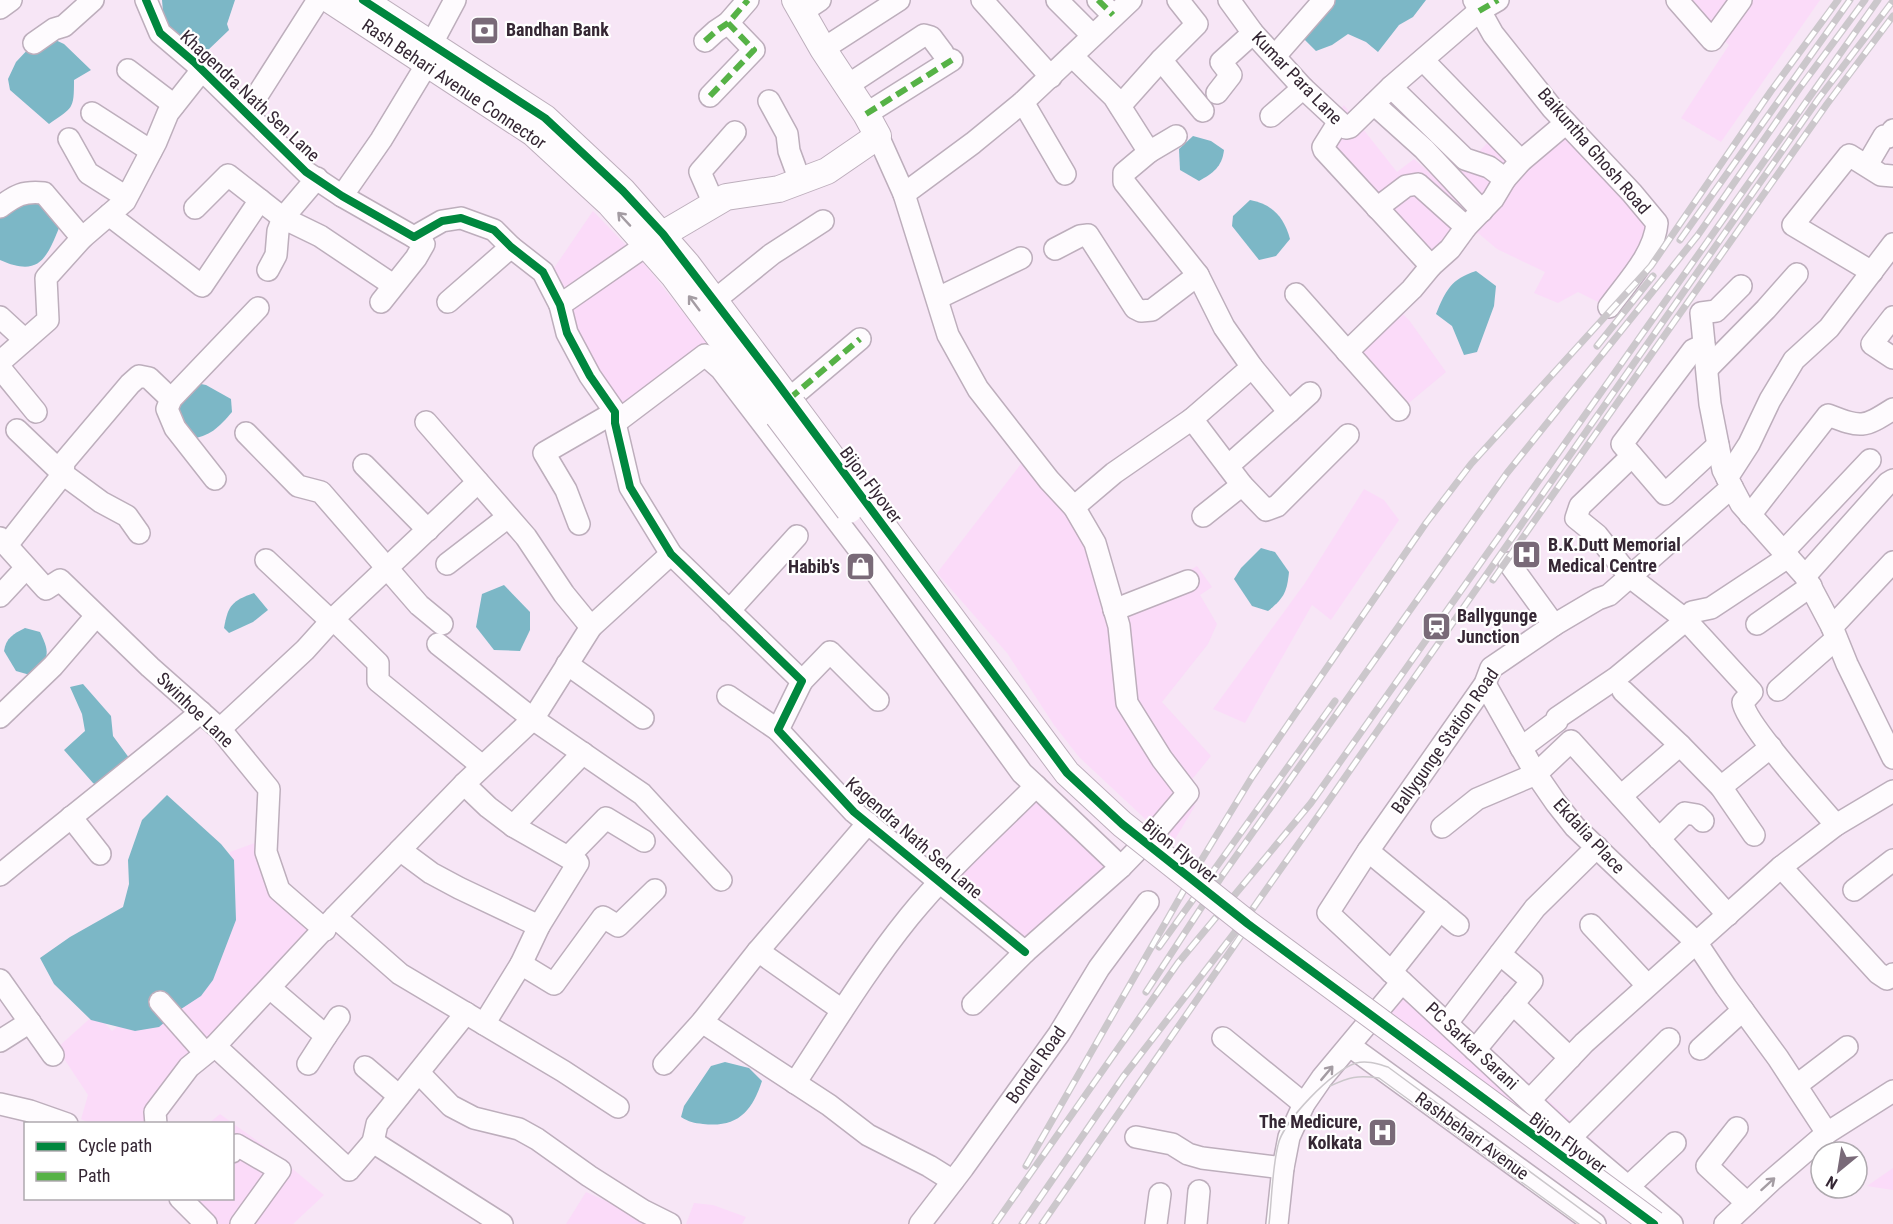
<svg xmlns="http://www.w3.org/2000/svg" width="1893" height="1224" font-family="'Roboto Condensed',sans-serif">
<rect width="100%" height="100%" fill="#f7e6f6"/>
<!-- built -->
<g fill="#fbdbf9">
<polygon points="1680,0 1820,0 1721,142 1681,118 1729,45"/>
<polygon points="1344,105 1397,172 1414,159 1448,189 1447,187 1487,143 1516,168 1563,132 1657,217 1642,245 1600,303 1578,292 1558,303 1534,293 1545,272 1497,249 1478,233 1431,262 1318,137"/>
<polygon points="593,211 646,266 708,344 620,414 581,343 552,271"/>
<polygon points="1395,306 1409,320 1446,372 1404,407 1353,346"/>
<polygon points="1027,456 1091,543 1116,626 1124,707 1184,788 1195,806 1172,844 1079,757 1054,725 1007,653 937,573"/>
<polygon points="1364,489 1384,500 1399,520 1331,620 1312,605 1245,723 1213,709 1305,583"/>
<polygon points="1197,566 1212,587 1200,595 1217,624 1208,644 1162,702 1211,756 1189,783 1129,702 1118,612"/>
<polygon points="1033,790 1118,868 1027,947 944,878"/>
<polygon points="260,841 273,886 319,925 187,1059 154,1123 89,1123 81,1119 88,1095 57,1048 96,1013 112,1031 142,1007 227,906 230,852"/>
<polygon points="1417,982 1630,1174 1677,1224 1385,1015"/>
<polygon points="220,1114 270,1150 324,1195 293,1224 206,1224 180,1199 232,1198 232,1124 209,1123"/>
<polygon points="1893,1168 1893,1190 1867,1186"/>
<polygon points="586,1192 658,1224 566,1224"/>
<polygon points="694,1203 713,1205 746,1217 742,1224 686,1224"/>
</g>
<!-- water -->
<g fill="#7cb7c6">
<polygon points="162,0 235,0 227,24 229,30 206,52 188,46 164,25"/>
<polygon points="1322,0 1426,0 1413,17 1399,25 1378,52 1366,42 1348,34 1332,45 1316,51 1303,38"/>
<path d="M49 37 64 44 91 70 74 80C74 110 73 107 49 124L10 90 8 79 16 62 32 45Z"/>
<path d="M1193 136 1211 141 1224 150C1222 167 1213 173 1199 181L1180 170 1179 149Z"/>
<path d="M31 197 52 212 59 228C46 260 38 277 0 260V214Z"/>
<path d="M1250 200C1272 204 1284 217 1290 239L1276 256 1259 260 1232 226 1233 216Z"/>
<path d="M1476 271 1496 286 1494 306 1477 352 1464 355 1452 326 1436 314C1446 290 1451 279 1476 271Z"/>
<path d="M191 382 206 385 231 399 232 412C219 427 210 437 189 439L172 408Z"/>
<path d="M1261 548 1275 552 1289 572C1287 592 1284 598 1268 611L1252 606 1234 579 1241 568Z"/>
<polygon points="504,585 530,612 530,630 520,651 494,650 476,627 482,594"/>
<path d="M254 593 268 610 253 622 229 633 224 628C228 605 232 601 254 593Z"/>
<path d="M25 628 40 632C51 655 49 658 30 675L16 671 4 651C6 638 13 634 25 628Z"/>
<polygon points="83,684 111,716 113,736 135,766 105,791 93,783 64,750 85,731 82,714 70,687"/>
<polygon points="167,795 221,844 234,860 236,920 213,980 201,996 178,1011 159,1027 135,1031 91,1020 54,984 40,958 70,937 123,907 129,884 128,860 142,820"/>
<path d="M725 1062 749 1068 762 1081C752 1112 737 1128 703 1124 694 1123 689 1122 681 1117L684 1106 711 1066Z"/>
</g>
<g fill="none" stroke-linecap="round" stroke-linejoin="round">
<defs>
<g id="minor">
<polyline points="146,0 160,33 194,62 306,172 342,196 414,237 442,221 461,218 494,230 511,247 543,272 560,305 567,333 590,376 615,412 615,423 630,487 671,554 802,681 778,730 854,812 1025,952"/>
<polyline points="982,0 1051,77"/>
<polyline points="1057,0 1092,35"/>
<polyline points="1098,0 1113,15"/>
<polyline points="1229,0 1253,33 1303,88 1346,128 1350,127 1391,87 1479,11 1498,0"/>
<path d="M1474 0 1493 34 1552 108 1632 193 1657 223C1654 255 1627 282 1609 307"/>
<polyline points="1677,0 1712,40 1741,0"/>
<polyline points="0,8 11,0"/>
<polyline points="802,12 820,0"/>
<polyline points="705,41 716,31 728,23 748,0"/>
<polyline points="34,43 54,29 64,26 93,0"/>
<polyline points="431,45 455,0"/>
<polyline points="823,49 899,0"/>
<polyline points="1072,56 1114,97 1149,152 1176,136"/>
<polyline points="1275,56 1324,0"/>
<polyline points="1161,60 1203,111"/>
<polyline points="1423,60 1521,161"/>
<polyline points="128,70 174,105"/>
<polyline points="848,85 924,35 931,37 943,53"/>
<polyline points="1391,87 1465,159 1489,167 1505,179 1521,161 1566,123"/>
<polyline points="1217,93 1231,75 1221,62 1253,33"/>
<polyline points="710,96 754,50 728,23"/>
<polyline points="769,101 787,134 789,151 800,181"/>
<polyline points="1023,102 1065,174"/>
<polyline points="1374,104 1424,149 1482,211"/>
<polyline points="1120,106 1161,60 1197,24 1178,0"/>
<polyline points="92,113 151,151"/>
<polyline points="246,113 318,0"/>
<polyline points="866,114 952,60"/>
<polyline points="1271,116 1303,88"/>
<polyline points="1338,123 1323,147 1324,150 1431,266 1412,289 1347,352"/>
<polyline points="878,136 904,194 948,335 978,389 1049,480 1074,507 1095,543 1119,626 1127,703 1162,759 1188,793 1155,832 1121,867 1025,952 973,1004"/>
<polyline points="69,139 88,173 126,197"/>
<polyline points="1149,152 1124,173 1124,182 1198,275 1224,327 1252,367 1289,412 1310,393"/>
<polyline points="1867,165 1884,136 1888,137 1893,130"/>
<polyline points="904,194 973,143 1023,102 1131,0"/>
<polyline points="342,196 381,140 427,64"/>
<polyline points="714,204 700,172 735,132"/>
<path d="M0 207C16 195 23 191 44 193L82 238"/>
<polyline points="195,208 228,175 283,218 317,178"/>
<polyline points="1377,208 1406,186 1418,184 1466,227"/>
<polyline points="109,215 202,286 260,200"/>
<polyline points="1055,249 1080,236 1088,235 1135,308 1141,311 1152,310 1198,275"/>
<polyline points="1431,266 1450,249 1466,227 1493,199 1505,179"/>
<polyline points="268,270 276,255 278,231 283,218 320,236 393,285"/>
<polyline points="1872,272 1793,225 1849,155 1881,175 1893,176"/>
<polyline points="1741,286 1716,311 1701,313 1710,404 1723,470 1741,504 1805,576 1832,627 1847,664 1893,758"/>
<polyline points="1296,294 1399,410"/>
<polyline points="938,298 1021,258"/>
<polyline points="715,300 772,254 823,221"/>
<polyline points="381,302 416,258 424,244 414,237"/>
<polyline points="448,302 511,247"/>
<polyline points="560,305 658,237"/>
<polyline points="0,317 25,340"/>
<polyline points="1893,317 1872,344 1893,358"/>
<polyline points="1704,345 1693,350 1622,444 1665,494 1718,445"/>
<polyline points="0,362 48,320 46,278 82,238 125,201 156,142 168,113 202,70"/>
<polyline points="0,368 36,412"/>
<polyline points="1707,369 1766,309 1797,274"/>
<polyline points="789,399 860,339"/>
<polyline points="1192,419 1242,485 1266,510 1277,506 1348,435"/>
<polyline points="426,422 526,537 564,594 591,627"/>
<path d="M615 423 705 355 721 369 870 564 1022 773 1036 786C993 829 947 870 909 917 867 969 832 1027 795 1083"/>
<polyline points="246,433 298,486 321,492 419,605 442,624"/>
<path d="M1632 456 1580 506 1576 518 1597 535 1630 577 1686 620 1752 692 1743 702C1744 722 1818 804 1836 825"/>
<polyline points="364,465 428,530"/>
<polyline points="1228,466 1289,412"/>
<polyline points="1727,478 1749,444 1770,400 1794,360 1829,328 1893,244"/>
<polyline points="215,479 175,428 167,409 171,399 258,308"/>
<polyline points="1074,507 1114,473 1192,419 1252,367"/>
<path d="M1750 515 1828 415C1862 428 1863 428 1893 409"/>
<polyline points="1203,516 1242,485"/>
<polyline points="579,524 566,490 544,453 615,412"/>
<polyline points="139,533 127,516 101,502 63,474 64,462 130,384 139,376 149,378 171,399"/>
<polyline points="0,538 46,589 60,580 150,667 220,729 269,789 266,852 279,890 325,930"/>
<polyline points="7,545 63,474 17,430"/>
<polyline points="1784,551 1870,460"/>
<polyline points="266,560 331,621"/>
<polyline points="1509,563 1554,625"/>
<polyline points="447,564 508,517"/>
<polyline points="1805,576 1888,483 1893,480"/>
<polyline points="0,596 26,568"/>
<polyline points="1114,610 1188,581"/>
<polyline points="729,611 797,536"/>
<polyline points="333,619 478,482"/>
<polyline points="1757,624 1811,586"/>
<polyline points="1832,627 1893,562"/>
<polyline points="438,644 533,719 642,794 721,880"/>
<polyline points="567,664 643,718"/>
<polyline points="802,681 830,652 878,700"/>
<polyline points="1485,684 1536,774 1556,803 1575,827 1696,942 1726,987 1778,1058 1827,1133"/>
<polyline points="1778,690 1836,639"/>
<polyline points="1623,691 1680,745 1721,787 1754,835"/>
<polyline points="728,696 778,730"/>
<polyline points="0,717 53,666 96,616"/>
<polyline points="220,729 305,650 333,619 378,663 378,681 482,766"/>
<polyline points="1521,748 1557,721 1557,718 1616,678 1686,620 1692,612 1711,608 1788,557"/>
<polyline points="464,784 488,807 513,826 578,863 539,926 521,964"/>
<polyline points="1036,786 1121,867"/>
<polyline points="1721,787 1771,747"/>
<polyline points="1621,796 1680,745"/>
<polyline points="71,817 100,854"/>
<polyline points="513,826 583,753"/>
<polyline points="1442,827 1477,799 1536,774 1571,741 1728,915"/>
<polyline points="1659,839 1685,813 1697,815 1703,821"/>
<polyline points="400,850 431,873 459,888 539,926"/>
<polyline points="1368,851 1458,925"/>
<polyline points="568,857 606,818 644,841"/>
<polyline points="1781,867 1878,973 1887,979 1893,974"/>
<path d="M0 875C67 820 135 767 201 712"/>
<polyline points="1854,890 1893,860"/>
<polyline points="335,917 400,974 563,1071 618,1107"/>
<polyline points="1591,925 1647,985"/>
<polyline points="758,951 842,1010"/>
<polyline points="1500,954 1532,981 1513,1004"/>
<polyline points="1391,972 1440,910"/>
<polyline points="0,980 53,1055"/>
<polyline points="270,988 326,1036 308,1064"/>
<polyline points="160,1002 205,1053"/>
<polyline points="702,1022 829,1105 868,1135 929,1166 953,1181"/>
<polyline points="1447,1023 1535,908 1597,847"/>
<polyline points="484,1024 521,964 554,984 603,917 618,926 655,890"/>
<polyline points="326,1036 339,1017"/>
<polyline points="1223,1038 1304,1104"/>
<polyline points="0,1041 30,1022"/>
<polyline points="215,1046 349,1170 373,1142 502,1224"/>
<polyline points="1350,1046 1595,1224"/>
<polyline points="1700,1049 1743,1010"/>
<polyline points="1475,1050 1513,1004 1570,1058"/>
<polyline points="664,1064 702,1022 758,951 868,823"/>
<polyline points="365,1067 399,1096"/>
<polyline points="419,1073 451,1106 474,1118 519,1129 537,1139 589,1176 644,1211 670,1224"/>
<polyline points="1797,1085 1847,1047"/>
<polyline points="1530,1100 1584,1043 1781,867 1836,825 1893,791"/>
<polyline points="0,1104 30,1111 67,1124"/>
<polyline points="156,1124 155,1112 189,1067 215,1046 335,917 464,784 533,719 591,627 671,554"/>
<polyline points="1737,1128 1707,1166 1747,1203"/>
<polyline points="1136,1137 1172,1144 1188,1154 1202,1158 1283,1168"/>
<polyline points="1570,1138 1669,1039"/>
<polyline points="373,1142 377,1124 466,1013"/>
<polyline points="232,1152 237,1145 280,1170 241,1224"/>
<polyline points="1629,1186 1675,1143"/>
<polyline points="180,1198 206,1224"/>
<polyline points="920,1224 963,1168 1059,1034 1099,968 1148,902"/>
<polyline points="1156,1224 1160,1194"/>
<polyline points="1196,1224 1199,1191"/>
<polyline points="1277,1224 1283,1168 1289,1137 1304,1104 1322,1078 1402,982"/>
<polyline points="1672,1224 1561,1130 1328,913 1368,851 1485,684 1491,668 1554,625 1598,599 1609,595 1732,487"/>
<polyline points="1725,1224 1771,1181 1827,1133 1893,1091"/>
</g>
<g id="major">
<polyline points="330,0 533,133 610,204 673,275 778,416"/>
<polyline points="363,0 545,118 623,191 687,264 793,405"/>
<polyline points="663,234 726,197 779,189 827,171 878,136 866,114 823,49 795,0"/>
</g>
</defs>
<!-- minor casing -->
<use href="#minor" stroke="#bdaebc" stroke-width="24"/>
<!-- major casing -->
<use href="#major" stroke="#bdaebc" stroke-width="28"/>
<!-- minor -->
<use href="#minor" stroke="#fefbfe" stroke-width="21"/>
<!-- major -->
<use href="#major" stroke="#fefbfe" stroke-width="26"/>
<!-- tram -->
<g stroke="#cbc7cb" stroke-width="1.5">
<path d="M1330 1086C1350 1077 1357 1075 1379 1078L1579 1224"/>
<path d="M1269 1224C1272 1198 1272 1170 1278 1145 1283 1121 1333 1070 1356 1063 1367 1060 1378 1064 1388 1067L1601 1224"/>
</g>
<defs>
<g id="rail">
<polyline points="1680,240 1850,0"/>
<polyline points="1597,346 1653,276"/>
<polyline points="1493,580 1827,104 1893,16"/>
<polyline points="1159,947 1335,701"/>
<polyline points="1146,992 1222,876 1507,473 1698,235 1799,89 1865,0"/>
<polyline points="1026,1166 1199,864 1252,777 1426,523 1471,464 1651,266 1771,91 1838,0"/>
<polyline points="995,1224 1178,963 1311,803 1878,0"/>
<polyline points="1022,1224 1123,1077 1249,914 1311,826 1819,98 1893,1"/>
<polyline points="1042,1224 1245,930"/>
</g>
</defs>
<!-- rail casing -->
<use href="#rail" stroke="#cbc7cb" stroke-width="7"/>
<!-- rail -->
<use href="#rail" stroke="#fff" stroke-width="4.5" stroke-dasharray="14" stroke-linecap="butt"/>
<defs>
<g id="major-bridge">
<polyline points="793,405 1067,773 1122,824 1248,924 1654,1224"/>
<polyline points="778,416 849,510"/>
</g>
</defs>
<!-- major-bridge casing -->
<use href="#major-bridge" stroke="#bdaebc" stroke-width="28" stroke-linecap="butt"/>
<!-- major-bridge -->
<use href="#major-bridge" stroke="#fefbfe" stroke-width="26"/>
<!-- quiet -->
<g stroke="#56b246" stroke-width="6" stroke-dasharray="12 6" stroke-linecap="butt">
<polyline points="1098,0 1113,15"/>
<polyline points="1479,11 1498,0"/>
<polyline points="705,41 716,31 728,23 748,0"/>
<polyline points="710,96 754,50 728,23"/>
<polyline points="866,114 952,60"/>
<polyline points="789,399 860,339"/>
</g>
<defs>
<g id="cycleway">
<polyline points="146,0 160,33 194,62 306,172 342,196 414,237 442,221 461,218 494,230 511,247 543,272 560,305 567,333 590,376 615,412 615,423 630,487 671,554 802,681 778,730 854,812 1025,952"/>
<polyline points="363,0 545,118 623,191 663,234 775,380 1067,773 1122,824 1248,924 1654,1224"/>
</g>
</defs>
<!-- cycleway casing -->
<use href="#cycleway" stroke="#fff" stroke-width="11"/>
<!-- cycleway -->
<use href="#cycleway" stroke="#00873e" stroke-width="8"/>
</g>
<!-- one-way arrows -->
<defs><path id="oneway-shaft" d="M-6 0H5M1.5-3L5.5 0L1.5 3" fill="none" stroke-width="1.6" stroke-linecap="round" stroke-linejoin="round" transform="scale(1.5)"/></defs>
<g stroke="#a49ca3">
<use href="#oneway-shaft" transform="translate(624 219) rotate(-133)"/>
<use href="#oneway-shaft" transform="translate(694 303) rotate(-127)"/>
<use href="#oneway-shaft" transform="translate(1327 1073) rotate(-50)"/>
<use href="#oneway-shaft" transform="translate(1768 1184) rotate(-42)"/>
</g>
<!-- icons -->
<defs>
<symbol id="bank-square" viewBox="-11 -11 22 22"><rect x="-9" y="-9" width="18" height="18" rx="4" fill="#796a78" stroke="#fff"/><path d="M-6-4H6V4H-6ZM0-2.3a2.3 2.3 0 1 0 0 4.6a2.3 2.3 0 1 0 0-4.6Z" fill="#fff"/></symbol>
<symbol id="hospital-square" viewBox="-11 -11 22 22"><rect x="-9" y="-9" width="18" height="18" rx="4" fill="#796a78" stroke="#fff"/><path d="M-5-5h3v3.5h4V-5h3V5h-3V1.5h-4V5h-3Z" fill="#fff"/></symbol>
<symbol id="shop-square" viewBox="-11 -11 22 22"><rect x="-9" y="-9" width="18" height="18" rx="4" fill="#796a78" stroke="#fff"/><path d="M-5-2.5h2.3a2.7 3.5 0 0 1 5.4 0H5L5.5 6h-11ZM-1.5-2.5h3a1.5 2.3 0 0 0-3 0Z" fill="#fff"/></symbol>
<symbol id="station-square" viewBox="-11 -11 22 22"><rect x="-9" y="-9" width="18" height="18" rx="4" fill="#796a78" stroke="#fff"/><path d="M-3-6H3Q5-6 5-4V2Q5 4 3 4L4.5 6H3L1.5 4h-3L-3 6H-4.5L-3 4Q-5 4-5 2V-4Q-5-6-3-6ZM-3.5-4v3h7v-3ZM-3.5 1v1.5H-2V1ZM2 1v1.5H3.5V1Z" fill="#fff"/></symbol>
</defs>
<g fill-rule="evenodd">
<use href="#bank-square" x="468" y="14" width="33" height="33"/>
<use href="#hospital-square" x="1510" y="538" width="33" height="33"/>
<use href="#shop-square" x="844" y="550" width="33" height="33"/>
<use href="#station-square" x="1420" y="610" width="33" height="33"/>
<use href="#hospital-square" x="1366" y="1116" width="33" height="33"/>
</g>
<g text-anchor="middle" stroke-width="4.5" stroke-linejoin="round" paint-order="stroke">
<!-- poi labels -->
<g font-size="18" font-weight="bold" fill="#352734" stroke="#fff" text-anchor="start">
<text x="506" y="36">Bandhan Bank</text>
<text x="1548" y="551">B.K.Dutt Memorial<tspan x="1548" dy="21">Medical Centre</tspan></text>
<text x="840" y="573" text-anchor="end">Habib's</text>
<text x="1457" y="622">Ballygunge<tspan x="1457" dy="21">Junction</tspan></text>
<text x="1362" y="1128" text-anchor="end">The Medicure,<tspan x="1362" dy="21">Kolkata</tspan></text>
</g>
<!-- street labels -->
<g font-size="18" fill="#352734" stroke="#fff">
<text transform="translate(1297 78) rotate(46)" y="6">Kumar Para Lane</text>
<text transform="translate(454 84) rotate(34)" y="6">Rash Behari Avenue Connector</text>
<text transform="translate(250 96) rotate(43)" y="6">Khagendra Nath Sen Lane</text>
<text transform="translate(1594 151) rotate(49)" y="6">Baikuntha Ghosh Road</text>
<text transform="translate(871 485) rotate(53)" y="6">Bijon Flyover</text>
<text transform="translate(195 710) rotate(44)" y="6">Swinhoe Lane</text>
<text transform="translate(1445 741) rotate(-55)" y="6">Ballygunge Station Road</text>
<text transform="translate(1589 836) rotate(47)" y="6">Ekdalia Place</text>
<text transform="translate(914 838) rotate(41)" y="6">Kagendra Nath Sen Lane</text>
<text transform="translate(1180 851) rotate(39)" y="6">Bijon Flyover</text>
<text transform="translate(1472 1046) rotate(43)" y="6">PC Sarkar Sarani</text>
<text transform="translate(1036 1065) rotate(-55)" y="6">Bondel Road</text>
<text transform="translate(1472 1136) rotate(36)" y="6">Rashbehari Avenue</text>
<text transform="translate(1568 1143) rotate(36)" y="6">Bijon Flyover</text>
</g>
</g>
<!-- legend -->
<rect x="24" y="1122" width="210" height="78" fill="#ffffff" stroke="#aea9ae" stroke-width="1.5"/>
<rect x="36" y="1142" width="30" height="9" fill="#00873e" stroke="#aea9ae" stroke-width="1.5"/>
<text x="78" y="1152" font-size="18" fill="#352734">Cycle path</text>
<rect x="36" y="1172" width="30" height="9" fill="#56b246" stroke="#aea9ae" stroke-width="1.5"/>
<text x="78" y="1182" font-size="18" fill="#352734">Path</text>
<!-- north arrow -->
<g transform="translate(1839 1170) rotate(210)"><circle r="28" fill="#ffffff" stroke="#aea9ae" stroke-width="1.5"/>
<path d="M0-4.5L10 22L0 15L-10 22Z" fill="#796a78"/>
<text y="-9" font-size="16" font-weight="bold" text-anchor="middle" fill="#352734">N</text>
</g>
</svg>
